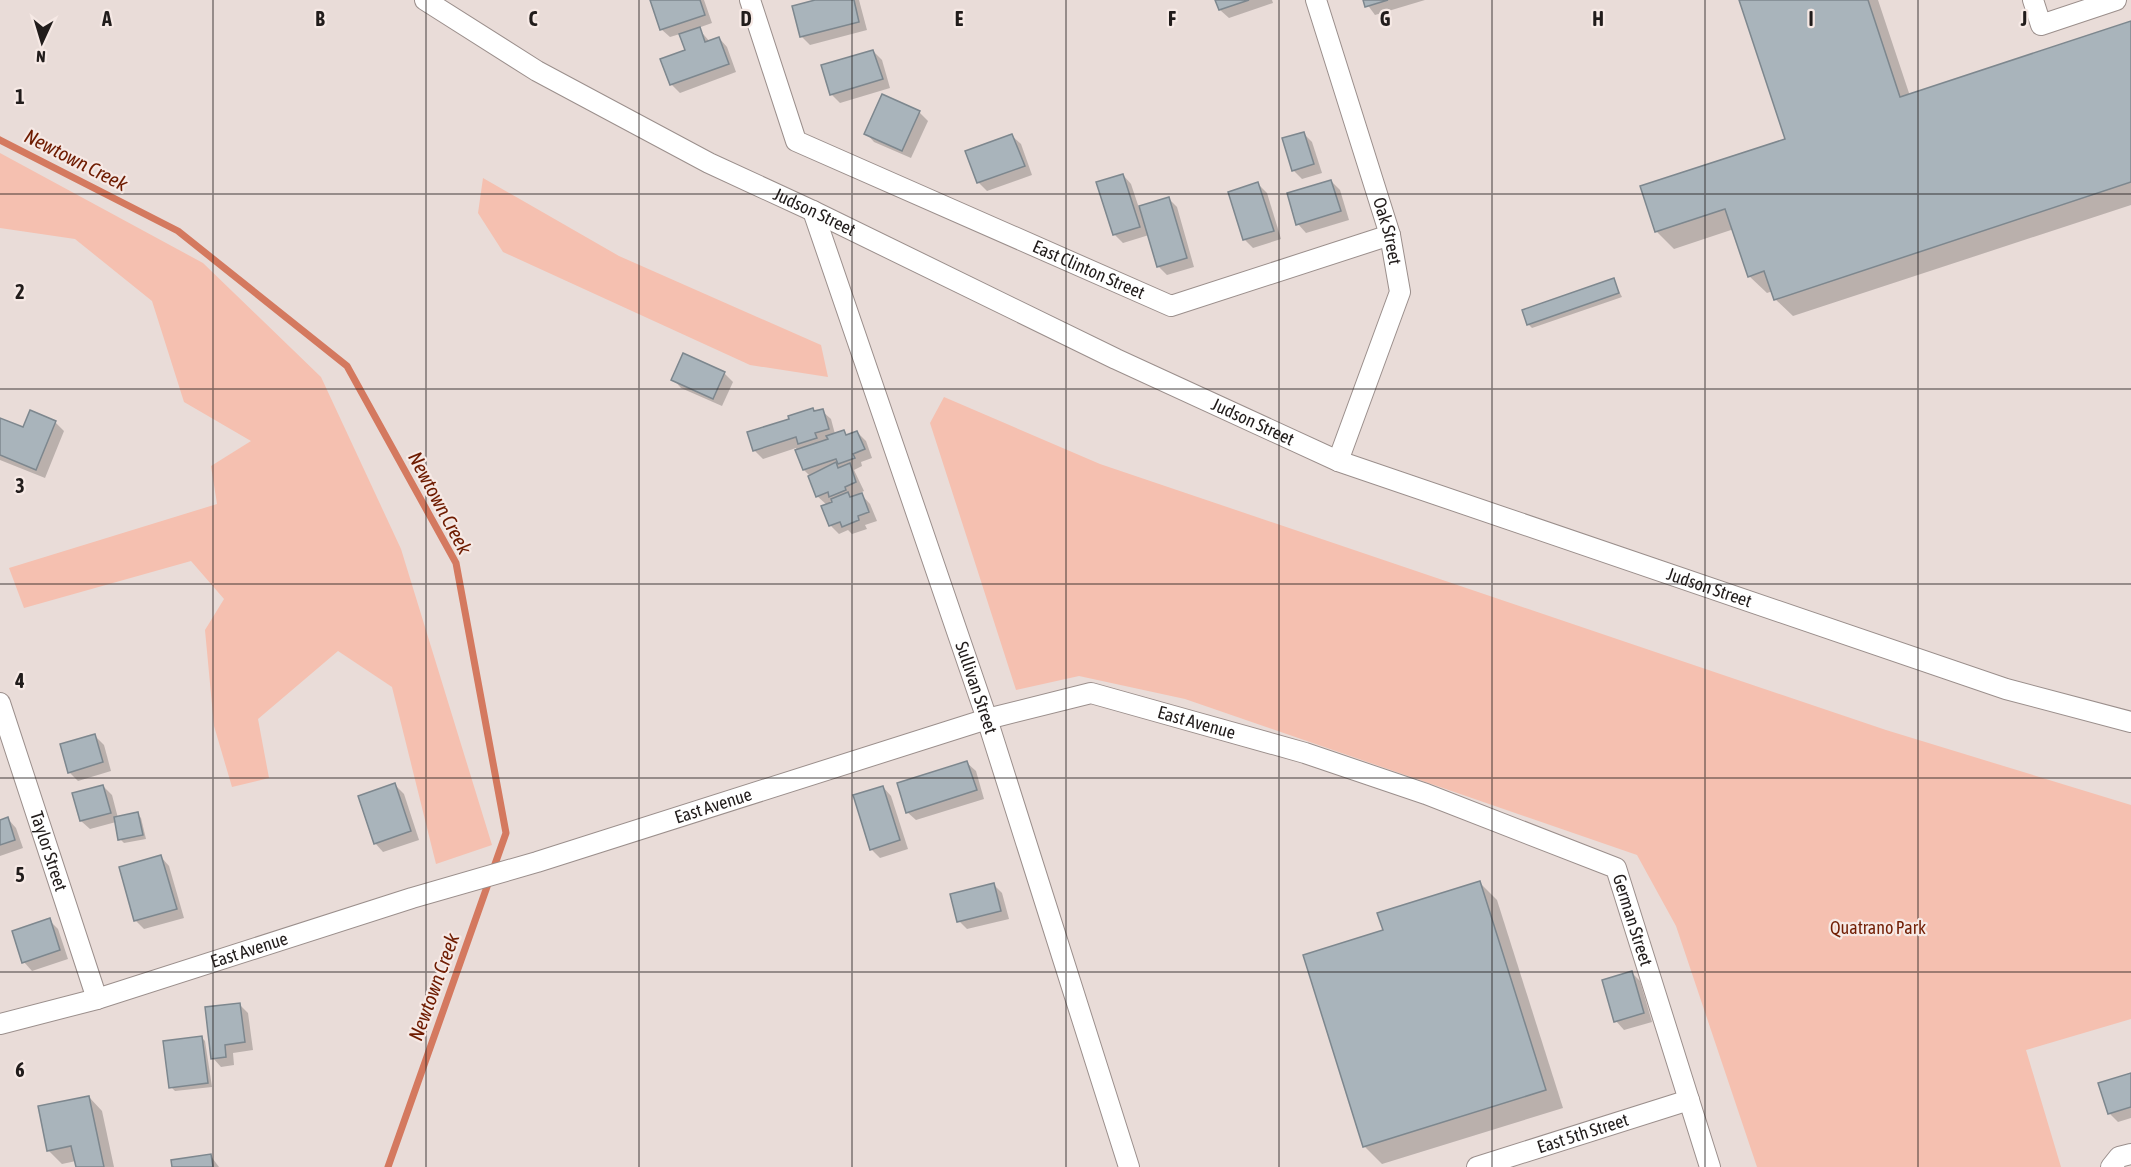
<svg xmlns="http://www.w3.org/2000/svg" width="2131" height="1167" font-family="'Asap Condensed',sans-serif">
<rect width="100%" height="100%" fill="#e9dcd8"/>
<!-- green -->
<g fill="#f5c0b0">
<polygon points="0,153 203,263 321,377 401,549 492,845 436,864 392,687 338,651 258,719 269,778 232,787 214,726 205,630 224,599 191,561 24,608 9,568 217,504 211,466 251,441 184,402 152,301 75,239 0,228"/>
<polygon points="483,178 619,256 821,345 828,377 750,365 503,252 478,213"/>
<polygon points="944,397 1100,464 1886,730 2131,805 2131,1019 2026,1050 2061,1167 1757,1167 1676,926 1637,855 1185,699 1079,676 1016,690 930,423"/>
</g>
<!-- shadow -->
<g fill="#0003">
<polygon points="651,0 704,0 712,23 698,28 710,42 719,38 727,47 736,72 680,93 671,84 687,51 680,34 670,37 661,29"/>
<polygon points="821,0 859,0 867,30 810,45 801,36"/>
<polygon points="1217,0 1272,0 1273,3 1229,18 1220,10"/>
<polygon points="1364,0 1425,0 1375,15"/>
<polygon points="1741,0 1878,0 1910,96 2131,23 2131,205 1793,316 1775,299 1773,291 1767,293 1749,276 1734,229 1674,249 1656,231 1787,140"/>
<polygon points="873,51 882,60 890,88 840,103 831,94"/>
<polygon points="919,112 928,121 911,158 874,142 866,133"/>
<polygon points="1304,134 1312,142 1322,173 1302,179 1293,170"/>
<polygon points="1012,136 1021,144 1032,175 987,191 978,182"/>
<polygon points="1123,175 1131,184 1139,208 1169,199 1177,207 1194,267 1167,275 1158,266 1149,235 1123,243 1114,234"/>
<polygon points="1331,181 1340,190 1349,220 1306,233 1298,224"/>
<polygon points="1258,184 1267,193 1281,239 1253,248 1244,239"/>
<polygon points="1613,280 1622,297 1532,328 1528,324"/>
<polygon points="724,373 733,382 722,406 681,388 673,379"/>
<polygon points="822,411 831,419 835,434 843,431 848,436 857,432 866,441 872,458 861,462 862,466 854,470 864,491 860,493 870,504 877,521 865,525 867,529 852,534 848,530 839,534 830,525 827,505 817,496 811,477 804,470 796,448 763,459 754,450"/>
<polygon points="0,419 23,429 55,422 64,431 45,478 0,460"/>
<polygon points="95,736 104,745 111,771 78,781 69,772"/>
<polygon points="967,763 976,771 984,799 916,820 907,812"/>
<polygon points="395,785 404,794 419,840 383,852 375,843"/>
<polygon points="103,786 112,795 118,818 138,814 141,818 146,839 124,843 120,839 116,822 90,829 81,821"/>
<polygon points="883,787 891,796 908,849 880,858 871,849"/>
<polygon points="8,819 16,828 23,848 0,856 0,821"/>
<polygon points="161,857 169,866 184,918 144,929 136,921 120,868"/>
<polygon points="1480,883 1497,900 1563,1108 1382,1164 1364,1146 1385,931"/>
<polygon points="994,885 1002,893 1009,919 967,929 959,921"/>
<polygon points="49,920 58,929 68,959 32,971 24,962"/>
<polygon points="1632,973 1640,981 1652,1022 1624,1030 1616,1021"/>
<polygon points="239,1004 248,1013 253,1050 233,1053 234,1065 221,1067 213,1058"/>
<polygon points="201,1037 205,1041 212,1087 175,1091 171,1087"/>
<polygon points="2131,1075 2131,1118 2118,1122 2109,1113"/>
<polygon points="89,1097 102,1111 114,1167 77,1167 76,1161 62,1164 49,1151"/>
<polygon points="210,1155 219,1167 174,1167"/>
</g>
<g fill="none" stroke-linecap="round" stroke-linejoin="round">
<!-- stream -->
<polyline stroke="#d4795f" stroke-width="7" points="0,140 178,231 347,366 456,563 506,833 388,1167"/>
</g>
<!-- building -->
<g fill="#a9b4bb" stroke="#7d878e" stroke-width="1.5">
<polygon points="650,0 700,0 705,15 660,30"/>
<polygon points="815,0 854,0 859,22 800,37 792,6"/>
<polygon points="1215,0 1249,0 1219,10"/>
<polygon points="1363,0 1388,0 1365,7"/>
<polygon points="1739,0 1868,0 1900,97 2131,21 2131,182 1774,300 1764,271 1748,277 1725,209 1655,232 1640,186 1785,139"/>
<polygon points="700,27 705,42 719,37 729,64 670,85 660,59 685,50 679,34"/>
<polygon points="873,50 883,79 830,95 821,65"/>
<polygon points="882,94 920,111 902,151 864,134"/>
<polygon points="1304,132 1314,164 1292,171 1282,138"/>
<polygon points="1012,134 1025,166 977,183 965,151"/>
<polygon points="1123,174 1140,227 1113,235 1096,182"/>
<polygon points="1331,180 1341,211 1296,225 1287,193"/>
<polygon points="1258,182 1274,231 1243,240 1228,192"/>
<polygon points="1169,197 1187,258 1157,267 1139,206"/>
<polygon points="1614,278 1619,293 1527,325 1522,310"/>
<polygon points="683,353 725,372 713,399 671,380"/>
<polygon points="813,408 814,411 823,409 829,429 815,433 817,438 798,444 796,437 753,451 747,432 789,419 788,416"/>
<polygon points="30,410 56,421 36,470 0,455 0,418 23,427"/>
<polygon points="844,430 846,435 857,431 865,449 853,454 855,458 838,464 836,459 803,470 795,450 828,439 826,436"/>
<polygon points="836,462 838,468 850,463 856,482 845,487 846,490 829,497 828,492 816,497 808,476"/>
<polygon points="848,492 850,497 862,493 869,512 858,516 859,520 842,527 840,522 829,526 821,506 832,502 831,499"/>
<polygon points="95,734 103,762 68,773 60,744"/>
<polygon points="967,761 977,790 906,813 897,783"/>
<polygon points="395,783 411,831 374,844 358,796"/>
<polygon points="103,785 111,813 80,821 72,793"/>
<polygon points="883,786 900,840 870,850 853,795"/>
<polygon points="138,812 143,835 118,840 114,817"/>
<polygon points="8,817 15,840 0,845 0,820"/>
<polygon points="161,855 177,909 134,921 119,867"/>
<polygon points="1480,881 1546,1090 1363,1147 1303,955 1383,930 1377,913"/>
<polygon points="994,883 1001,911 957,922 950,894"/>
<polygon points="50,918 60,950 22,963 12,931"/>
<polygon points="1632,971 1644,1013 1614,1022 1602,980"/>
<polygon points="240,1003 245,1042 225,1045 226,1057 211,1059 205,1007"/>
<polygon points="202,1036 208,1083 169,1088 163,1041"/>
<polygon points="2131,1073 2131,1107 2108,1114 2098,1083"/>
<polygon points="89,1096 104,1167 76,1167 71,1146 47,1151 38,1106"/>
<polygon points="211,1154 213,1167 172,1167 171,1160"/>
</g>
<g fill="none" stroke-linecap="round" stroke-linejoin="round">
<defs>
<g id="minor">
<path id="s1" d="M425 0 537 71 709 163 813 211 1116 359 1338 461 2006 689 2131 722"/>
<path id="s2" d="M750 0 796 141 1171 306 1390 235"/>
<path id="s3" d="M1316 0 1390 235 1400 292 1338 461"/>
<polyline points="2033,0 2041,25 2116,0"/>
<path id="s4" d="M813 211 987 719 1129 1167"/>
<path id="s5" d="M0 703 97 999"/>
<path id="s6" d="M0 1024 97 999 412 898 537 862 987 719 1091 693 1305 753 1426 794 1616 868 1710 1167"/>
<path id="s7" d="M1477 1167 1689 1100"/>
<polyline points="2111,1167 2119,1157 2131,1154"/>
</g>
</defs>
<!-- minor casing -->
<use href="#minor" stroke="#9b8f8c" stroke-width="22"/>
<!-- minor -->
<use href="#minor" stroke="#fff" stroke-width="20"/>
</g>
<!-- grid -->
<path fill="none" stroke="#211c1b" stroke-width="1.5" stroke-opacity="0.55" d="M213 0V1167M426 0V1167M639 0V1167M852 0V1167M1066 0V1167M1279 0V1167M1492 0V1167M1705 0V1167M1918 0V1167M0 194H2131M0 389H2131M0 584H2131M0 778H2131M0 972H2131"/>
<g text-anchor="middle" stroke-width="4.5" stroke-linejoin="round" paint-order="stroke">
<!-- street labels -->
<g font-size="18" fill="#211c1b" stroke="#f6e9e5">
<text dy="6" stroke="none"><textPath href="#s1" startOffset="444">Judson Street</textPath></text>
<text dy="6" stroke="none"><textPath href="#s3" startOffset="242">Oak Street</textPath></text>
<text dy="6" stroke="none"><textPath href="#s2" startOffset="468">East Clinton Street</textPath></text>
<text dy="6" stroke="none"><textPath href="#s1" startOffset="930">Judson Street</textPath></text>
<text dy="6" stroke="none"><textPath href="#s1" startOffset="1416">Judson Street</textPath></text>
<text dy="6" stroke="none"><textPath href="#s4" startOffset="504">Sullivan Street</textPath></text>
<text dy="6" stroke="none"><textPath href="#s6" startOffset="1250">East Avenue</textPath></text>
<text dy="6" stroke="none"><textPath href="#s6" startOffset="746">East Avenue</textPath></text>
<text dy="6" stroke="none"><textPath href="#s5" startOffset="156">Taylor Street</textPath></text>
<text dy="6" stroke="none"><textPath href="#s6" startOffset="1749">German Street</textPath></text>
<text dy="6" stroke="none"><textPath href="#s6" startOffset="260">East Avenue</textPath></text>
<text dy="6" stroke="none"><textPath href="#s7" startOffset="111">East 5th Street</textPath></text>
</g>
<!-- park labels -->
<g font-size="18" fill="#711e04" stroke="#f6e9e5">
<text x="1878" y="934">Quatrano Park</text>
</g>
<!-- water labels -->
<g font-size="20" font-style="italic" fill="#6e1b00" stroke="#f6e9e5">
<text transform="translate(76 160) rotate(27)" y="7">Newtown Creek</text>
<text transform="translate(440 503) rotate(62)" y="7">Newtown Creek</text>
<text transform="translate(434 987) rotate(-70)" y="7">Newtown Creek</text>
</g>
</g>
<g font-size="20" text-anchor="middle" font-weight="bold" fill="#211c1b" stroke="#f6e9e5" stroke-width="4.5" stroke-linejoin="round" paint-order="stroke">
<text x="107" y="26">A</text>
<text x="320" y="26">B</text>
<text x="533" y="26">C</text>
<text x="746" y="26">D</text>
<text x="959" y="26">E</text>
<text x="1172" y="26">F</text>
<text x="1385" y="26">G</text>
<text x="1598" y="26">H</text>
<text x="1811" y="26">I</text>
<text x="2024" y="26">J</text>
<text x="20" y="104">1</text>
<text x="20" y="299">2</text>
<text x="20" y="493">3</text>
<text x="20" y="688">4</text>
<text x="20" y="882">5</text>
<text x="20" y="1077">6</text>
</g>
<!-- north arrow -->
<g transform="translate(42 42) rotate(184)" stroke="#f6e9e5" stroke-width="4.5" paint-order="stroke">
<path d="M0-4.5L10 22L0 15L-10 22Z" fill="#211c1b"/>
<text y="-9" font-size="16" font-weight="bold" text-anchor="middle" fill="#211c1b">N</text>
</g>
</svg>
